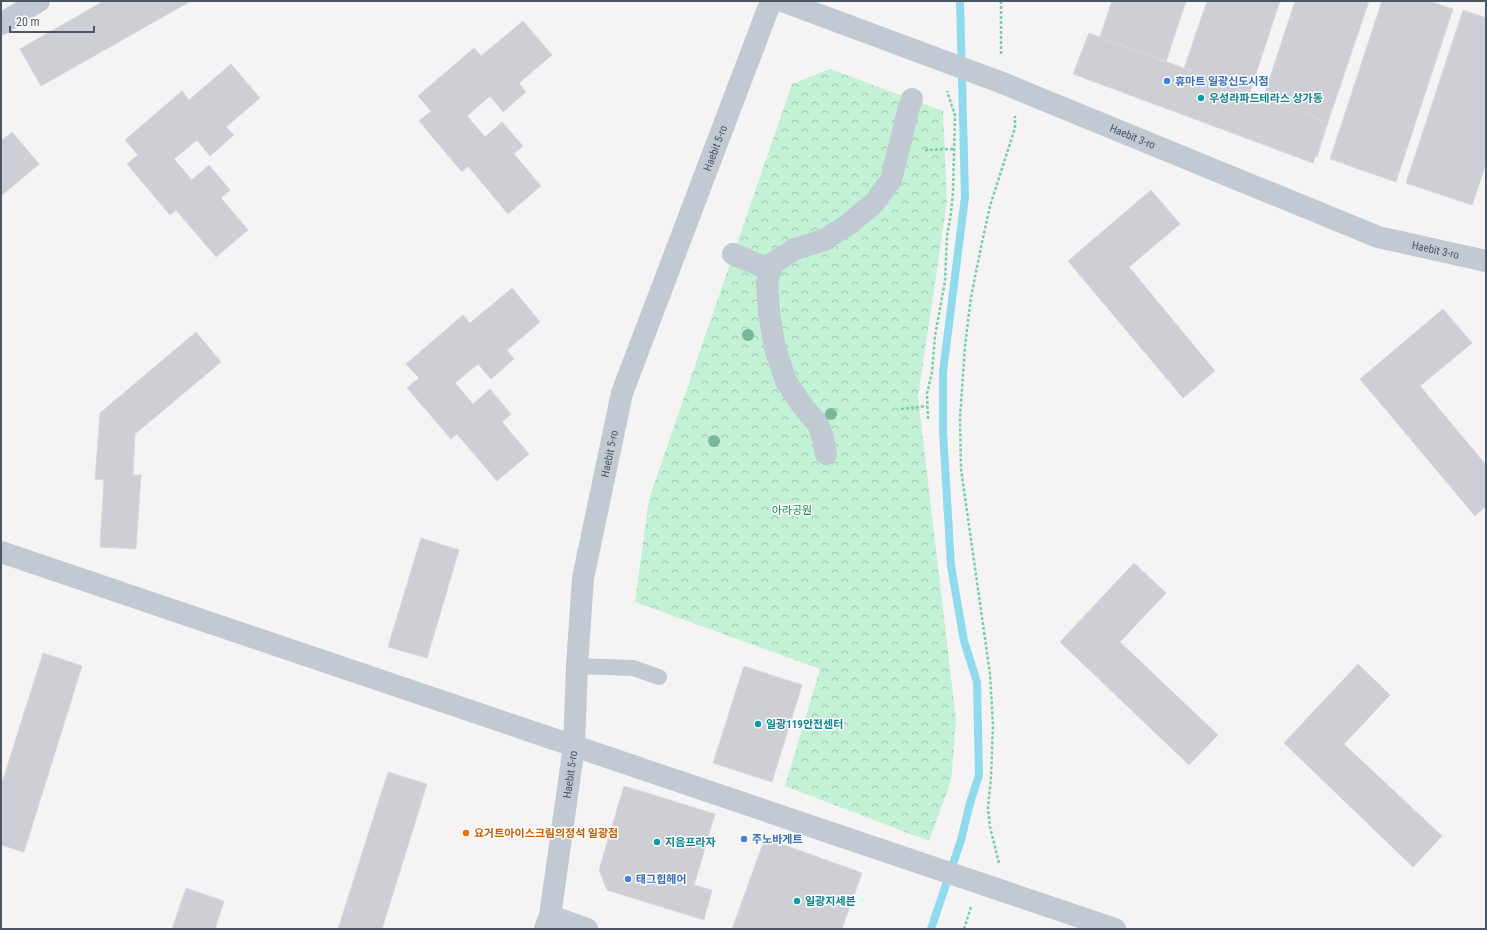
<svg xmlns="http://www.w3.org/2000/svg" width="1487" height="930" font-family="'Roboto Condensed','Noto Sans KR',sans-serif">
<defs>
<pattern id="forest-crowns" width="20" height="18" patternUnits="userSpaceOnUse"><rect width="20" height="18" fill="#c3f1d5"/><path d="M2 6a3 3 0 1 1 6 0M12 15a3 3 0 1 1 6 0" fill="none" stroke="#a0c6b0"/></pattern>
</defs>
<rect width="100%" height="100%" fill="#f5f3f3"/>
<!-- forest -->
<polygon fill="url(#forest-crowns)" points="830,69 943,111 947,202 918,397 956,720 951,781 929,841 785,786 820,669 635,602 649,499 792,84"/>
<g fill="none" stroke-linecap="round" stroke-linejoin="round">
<!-- stream -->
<polyline stroke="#90daee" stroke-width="8" points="931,929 961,840 970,803 979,775 977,682 964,641 951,566 943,432 943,372 965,197 960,1"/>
</g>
<!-- building -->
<g fill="#cdcfd5" stroke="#d7d9de">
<polygon points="104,1 191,1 41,86 20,49"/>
<polygon points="1112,1 1186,1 1154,98 1087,76"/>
<polygon points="1207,1 1280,1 1238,129 1171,107"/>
<polygon points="1295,1 1369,1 1328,122 1317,157 1251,135"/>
<polygon points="1382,1 1429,1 1453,9 1396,182 1330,159"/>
<polygon points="1463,10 1486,18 1486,164 1472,205 1406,183"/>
<polygon points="523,21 552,55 519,83 526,92 503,112 490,96 467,116 485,137 502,122 523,146 514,154 541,186 508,214 468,166 462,172 419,121 431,111 418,96 474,48 481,56"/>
<polygon points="1089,33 1328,122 1313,163 1073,74"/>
<polygon points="231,64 260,98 226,127 234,135 210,156 197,140 174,159 192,180 209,165 230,190 221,198 248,230 216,257 176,210 170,215 127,164 138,155 125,140 182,91 189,100"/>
<polygon points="12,132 39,164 1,196 1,141"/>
<polygon points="1151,190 1180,224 1129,267 1215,371 1183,398 1068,261"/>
<polygon points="512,288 540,322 507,350 514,359 491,379 478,364 455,383 473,404 490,389 511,414 502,422 529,454 497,481 457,434 451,439 407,388 419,378 406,364 463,315 470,323"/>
<polygon points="1443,309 1472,343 1420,386 1486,465 1486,506 1475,516 1360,379"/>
<polygon points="196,332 221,362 135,434 133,475 141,475 136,549 100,547 104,480 95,479 100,413"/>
<polygon points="421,538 459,550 427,658 388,647"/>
<polygon points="1134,563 1166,593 1120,642 1218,735 1189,765 1060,642"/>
<polygon points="43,653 82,666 24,852 1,845 1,786"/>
<polygon points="1358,664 1390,695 1344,744 1442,836 1413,867 1284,743"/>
<polygon points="744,666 802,685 772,782 713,763"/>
<polygon points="388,772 427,784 382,929 338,929"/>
<polygon points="624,786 715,814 694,885 712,890 704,920 607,890 599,870"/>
<polygon points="765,838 862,873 842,929 732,929"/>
<polygon points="186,888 224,901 215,929 172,929"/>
</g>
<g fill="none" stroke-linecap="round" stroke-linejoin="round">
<!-- path -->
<g stroke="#7ad0a6" stroke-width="2.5" stroke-dasharray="3 2" stroke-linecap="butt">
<polyline points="1001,1 1001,55"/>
<polyline points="925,150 955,149"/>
<polyline points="901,409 927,406"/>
<polyline points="928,419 927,394 932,372 935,336 945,281 947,236 951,213 953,192 955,115 947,91"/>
<polyline points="999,863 990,827 988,808 991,777 993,725 990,674 961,469 960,418 965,346 971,297 981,247 990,206 1015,128 1015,116"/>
<polyline points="964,929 971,907"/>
</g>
<!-- service -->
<polyline stroke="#c1cad2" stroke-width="16" points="577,666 633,668 659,677"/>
<!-- pedestrian -->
<g stroke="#c1cad2" stroke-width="22">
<polyline points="733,254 771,270"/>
<polyline points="826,454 823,438 818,424 801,404 786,381 775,348 769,313 767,283 772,264 795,249 824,240 849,224 874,203 891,180 909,107 912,99"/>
<polyline points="1,552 1115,929"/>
</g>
<!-- minor -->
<g stroke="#c1cad2" stroke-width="22">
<polyline points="550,916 587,929"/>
<path id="s1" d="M545 929 550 916 574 746 577 666 583 578 622 393 771 1"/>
</g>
<!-- tertiary -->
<g stroke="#c1cad2" stroke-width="22">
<path id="s2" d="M782 1 1000 82 1378 237 1486 261"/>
<polyline points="1,24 39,1"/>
</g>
</g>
<!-- trees -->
<g fill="#7bb799">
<circle cx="748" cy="335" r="6"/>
<circle cx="831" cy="414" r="6"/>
<circle cx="714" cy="441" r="6"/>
</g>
<!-- markers -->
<g fill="#3f7fe0" stroke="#fff" stroke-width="1.5">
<circle cx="1167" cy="81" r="4"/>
<circle cx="744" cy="839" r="4"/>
<circle cx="628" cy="879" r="4"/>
</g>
<g fill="#0f9aa8" stroke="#fff" stroke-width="1.5">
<circle cx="1201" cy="98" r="4"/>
<circle cx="758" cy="724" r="4"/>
<circle cx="657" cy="842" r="4"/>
<circle cx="797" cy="901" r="4"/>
</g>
<circle fill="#e8710a" stroke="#fff" stroke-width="1.5" cx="466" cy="833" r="4"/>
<g text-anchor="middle" stroke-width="3" stroke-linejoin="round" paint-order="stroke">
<!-- shop labels -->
<g font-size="11" font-weight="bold" fill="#366cbe" stroke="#fff" text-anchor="start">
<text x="1175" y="85">휴마트 일광신도시점</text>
<text x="752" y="843">주노바게트</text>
<text x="636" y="883">태그힙헤어</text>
</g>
<!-- culture labels -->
<g font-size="11" font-weight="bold" fill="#0d838f" stroke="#fff" text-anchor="start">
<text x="1209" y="102">우성라파드테라스 상가동</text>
<text x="766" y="728">일광119안전센터</text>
<text x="665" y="846">지음프라자</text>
<text x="805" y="905">일광지세븐</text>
</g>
<!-- street labels -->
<g font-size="11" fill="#4a5661" stroke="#fff">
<text dy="4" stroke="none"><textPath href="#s2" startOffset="376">Haebit 3-ro</textPath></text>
<text dy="4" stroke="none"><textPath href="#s1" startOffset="805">Haebit 5-ro</textPath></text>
<text dy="4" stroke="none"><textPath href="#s2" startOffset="700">Haebit 3-ro</textPath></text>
<text dy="4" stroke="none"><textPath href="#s1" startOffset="481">Haebit 5-ro</textPath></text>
<text dy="4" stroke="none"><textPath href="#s1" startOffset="157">Haebit 5-ro</textPath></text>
</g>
<!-- park labels -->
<g font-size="11" fill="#17864f" stroke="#fff">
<text x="792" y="514">아라공원</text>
</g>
<!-- food labels -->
<g font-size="11" font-weight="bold" fill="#c56008" stroke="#fff" text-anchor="start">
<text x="474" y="837">요거트아이스크림의정석 일광점</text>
</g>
</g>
<!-- border -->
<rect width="1487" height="930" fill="none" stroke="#4a5661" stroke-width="4"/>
<!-- scale -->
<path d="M10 26v6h84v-6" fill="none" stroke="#4a5661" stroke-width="2"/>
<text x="16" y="26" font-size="12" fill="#4a5661" stroke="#ffffff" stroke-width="3" paint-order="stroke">20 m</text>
</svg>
